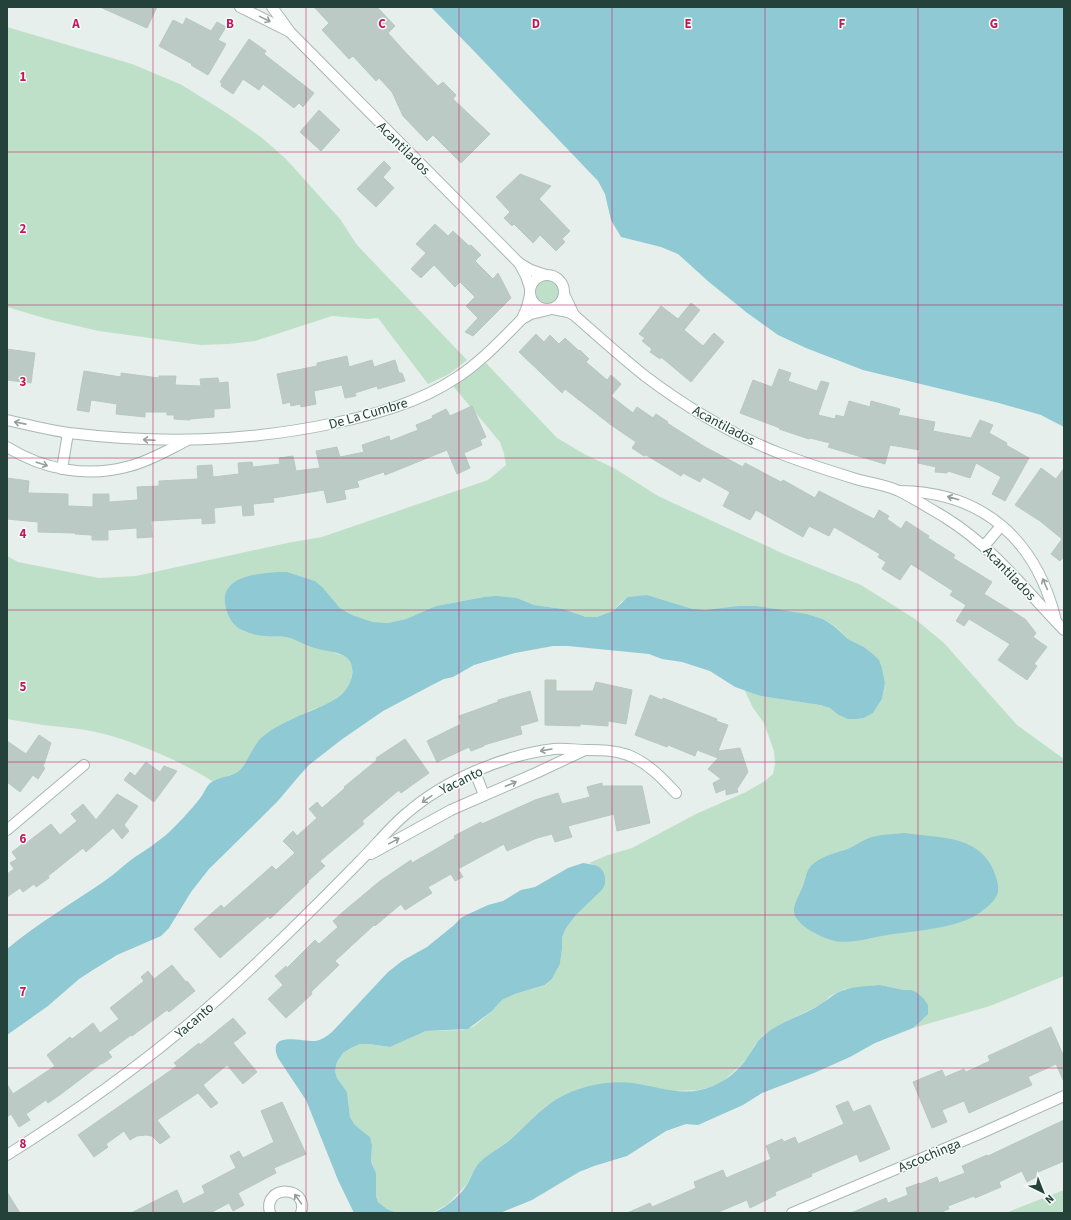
<svg xmlns="http://www.w3.org/2000/svg" width="1071" height="1220" font-family="'Source Sans 3',sans-serif">
<rect width="100%" height="100%" fill="#e6efeb"/>
<!-- green -->
<g fill="#bfe0c8">
<polygon points="7,27 132,64 182,85 225,112 261,137 286,159 340,219 357,245 467,360 449,374 428,384 378,318 368,319 332,316 255,341 229,344 201,345 99,331 51,320 7,307"/>
<circle cx="548" cy="292" r="12"/>
<path d="M486 363 557 438 586 455 614 468 658 496 784 554 861 585 915 619 944 643 1017 725 1064 759V976L990 1006 913 1028 922 1020 911 990H904L880 985 859 987 845 989 830 996 822 1004 783 1023 763 1035 754 1046 749 1056 740 1066 722 1082 711 1087 699 1090 672 1091 646 1086 607 1083 573 1092 546 1106 512 1138 481 1161 475 1168 467 1184 448 1204 432 1213H397L387 1209 378 1202 376 1196V1173L371 1162 372 1145 370 1137 355 1125 350 1117 347 1092 337 1078 335 1071 337 1062 343 1053 351 1048 360 1044H369L390 1047 426 1031 462 1030 473 1027 492 1011 502 1000 515 994 546 985 552 979 560 964 562 949V938L566 928 576 915 602 890 595 865 589 863 608 855 632 848 696 814 746 792 765 781 773 774 775 764 774 751 764 723 753 708 744 689 761 696 820 705 830 708 837 714 857 719 864 718 873 713 882 699 885 683 882 668 873 654 864 647 848 639 835 626 823 619 807 614 788 612 693 609 647 595 622 601 613 611 606 614 597 617H586L563 609 534 605 517 598 484 597 436 606 406 619 388 623 373 622 352 615 340 608 315 581 287 572 225 600 228 615 231 620 240 629 264 636 285 637 297 640 318 649 326 650 345 656 350 660 353 666 351 682 348 688 332 702 309 711 266 734 241 769 236 773 212 781C181 761 128 738 91 731 76 728 59 727 43 725 31 723 19 721 7 719V556L18 562 99 578 136 576 287 543 322 537 488 480 506 465 504 454 500 442 453 386Z"/>
<polygon points="1064,1190 1064,1213 1006,1213 1013,1210"/>
</g>
<!-- water -->
<g fill="#8ec9d4">
<polygon points="431,7 1064,7 1064,427 1041,415 999,403 863,370 806,348 778,335 746,312 709,282 678,254 661,247 621,237 611,220 605,194 598,181 473,50"/>
<path d="M278 572H287L315 581 322 587 340 608 352 615 373 622 388 623 406 619 436 606 484 597 496 596 517 598 534 605 563 609 586 617H597L613 611 628 597 647 595 693 609 706 610 739 606H756L807 614 823 619 834 626 848 639 864 647 873 654 879 660 882 668 885 683 882 699 873 713 864 718 857 719H848L837 714 830 708 820 705 761 696 735 687 710 671 682 662 662 659 649 654 568 646H553L515 653 474 665 453 677 444 679 434 684 383 711 341 740 309 765 299 776 277 802 209 869 191 892 169 928 161 936 117 955 93 970 79 979 48 1006 7 1035V949C38 923 73 903 106 880 116 873 125 864 135 857 146 850 156 843 166 835 178 824 191 810 201 797 205 792 206 785 213 781 221 776 234 777 241 769 247 762 251 751 257 743 265 730 298 716 313 710 329 703 348 696 352 676 356 652 334 653 318 649 306 646 297 639 285 637 279 636 272 637 265 636 258 636 249 633 242 630 235 627 229 619 227 612 215 577 254 574 278 572Z"/>
<path d="M905 833C923 836 942 836 959 841 977 846 989 857 995 874 997 880 999 886 998 892 996 902 981 912 973 917 949 929 913 931 887 935 868 938 847 946 828 939 817 935 792 923 794 909 795 901 800 894 803 886 807 875 806 868 817 861 826 855 835 853 845 850 854 847 861 841 869 838 880 834 894 834 905 833Z"/>
<path d="M583 863 595 865 599 867 603 871 605 877V884L602 890 576 915 566 928 562 938V949L560 964 552 979 545 985 515 994 502 1000 492 1011 468 1029 426 1031 390 1047 369 1044H360L351 1048 343 1053 337 1062 335 1071 337 1078 347 1092 350 1117 355 1125 370 1137 372 1145 371 1162 376 1173V1196L378 1202 387 1209 397 1213H354L338 1180 306 1100 278 1058C266 1030 303 1042 315 1041 322 1040 327 1036 332 1032L388 972 402 961 427 947 453 926 462 917 488 905 503 901 521 890 535 887 568 868Z"/>
<path d="M880 985 904 990H911L916 992 923 998 928 1005V1014L922 1020 913 1028 875 1043 850 1057 814 1073 762 1093 743 1105 698 1125 686 1124 666 1131 627 1156 594 1166 579 1172 532 1200 500 1213H432C445 1209 461 1195 468 1183 472 1175 474 1168 480 1162 489 1153 502 1147 512 1138 527 1125 540 1109 557 1099 579 1086 608 1080 633 1083 660 1087 685 1098 713 1086 727 1080 739 1070 747 1058 753 1050 756 1042 763 1036 780 1021 803 1016 821 1004 829 999 834 993 844 990 855 986 868 986 880 985Z"/>
</g>
<!-- building -->
<g fill="#bbcac4" stroke="#b8c9c2">
<polygon points="100,7 157,7 147,28"/>
<polygon points="314,7 377,7 395,26 388,33 406,53 438,86 443,82 456,95 453,99 490,134 461,163 433,135 427,141 403,116 392,92 379,78 376,81 353,56 349,59 322,30 329,23"/>
<polygon points="186,18 211,31 217,22 226,27 218,40 226,44 208,75 191,65 192,64 159,46 173,20 183,25"/>
<polygon points="249,39 266,51 264,54 314,93 303,107 299,103 294,108 263,84 259,90 243,79 233,94 221,86 222,83 220,82"/>
<polygon points="319,110 340,130 321,151 300,132"/>
<polygon points="384,161 391,168 383,177 394,188 376,207 357,189"/>
<polygon points="520,174 551,186 539,199 570,231 562,239 565,242 556,251 540,235 533,243 514,224 512,226 504,218 510,212 496,197"/>
<polygon points="435,224 448,236 453,231 469,246 471,245 481,255 475,261 493,279 498,273 511,298 473,336 465,332 478,318 466,306 475,297 460,282 455,287 434,265 421,278 411,269 426,253 416,244"/>
<polygon points="691,303 700,310 684,330 703,346 714,333 724,342 691,382 661,357 660,359 650,352 652,349 642,341 645,338 639,334 661,306 678,319"/>
<polygon points="536,334 544,342 550,335 559,344 565,338 579,351 580,350 589,359 586,362 607,380 611,375 621,384 611,396 633,413 637,407 653,418 656,414 668,422 667,423 705,447 743,467 745,463 781,482 783,480 815,498 819,491 874,519 879,510 889,516 887,519 901,529 906,521 929,536 928,538 955,555 953,558 992,582 984,594 1025,619 1036,633 1033,637 1047,647 1034,664 1037,666 1027,680 998,660 1010,644 969,619 964,626 956,621 966,605 950,595 953,591 911,564 900,580 882,569 886,562 878,557 880,554 834,527 829,536 809,526 803,537 756,510 750,520 723,506 730,492 703,477 700,482 683,473 681,476 646,455 644,456 632,448 636,442 611,425 565,389 562,393 519,352"/>
<polygon points="7,349 35,353 31,383 7,380"/>
<polygon points="347,356 349,367 372,360 374,367 395,360 399,373 402,373 405,381 378,389 377,386 355,393 356,396 345,398 342,385 314,391 316,404 301,407 300,404 291,406 290,402 283,404 277,374 317,366 317,363"/>
<polygon points="779,369 791,373 788,381 817,391 821,381 829,383 818,415 835,419 836,415 844,417 849,401 870,407 871,401 900,409 898,415 935,422 933,431 971,438 980,420 993,425 989,433 1007,443 1006,445 1029,458 1005,501 992,494 1001,477 976,463 970,478 948,471 947,473 935,472 936,467 918,463 920,450 890,445 885,464 828,447 830,443 810,438 809,439 779,429 780,428 740,413 753,380 772,387"/>
<polygon points="84,371 121,377 121,373 159,378 159,376 176,376 175,385 201,386 200,379 218,378 219,383 228,382 230,408 214,409 214,417 190,419 190,420 174,419 174,415 167,415 167,412 145,412 145,417 116,414 117,404 91,400 89,412 77,410"/>
<polygon points="472,406 486,437 480,440 482,445 464,453 470,468 457,474 447,450 400,469 385,475 384,472 357,481 359,487 344,490 346,499 327,503 324,490 273,498 274,502 253,504 254,515 243,516 242,505 214,508 215,523 202,524 202,518 151,521 152,537 137,538 137,528 108,530 108,540 92,540 92,535 75,534 75,533 38,532 38,522 7,519 7,478 29,481 28,493 68,494 68,506 93,507 93,494 109,494 109,502 138,500 137,487 159,486 159,481 198,479 197,466 212,465 213,477 239,474 238,463 252,462 253,467 280,464 279,458 293,456 296,471 320,468 316,451 337,447 340,457 364,452 362,445 389,436 390,441 418,430 416,425 433,418 432,416 446,409 450,416"/>
<polygon points="1041,468 1056,479 1064,468 1064,557 1060,561 1051,554 1062,539 1040,521 1015,505"/>
<polygon points="545,680 556,680 556,691 593,691 596,682 632,690 626,724 608,721 608,726 580,724 580,726 545,725"/>
<polygon points="530,691 538,721 520,726 522,734 484,745 484,746 471,751 469,747 437,762 427,741 461,724 459,716 498,702 498,700"/>
<polygon points="650,695 662,700 663,698 717,719 716,721 728,725 718,751 740,748 748,772 737,789 738,792 726,795 726,789 716,793 713,783 721,779 708,769 718,758 697,750 695,756 668,745 667,747 635,735"/>
<polygon points="39,735 51,743 43,767 45,768 38,779 33,775 20,792 7,782 7,741 26,754"/>
<polygon points="405,739 429,773 401,793 399,790 362,821 364,824 320,861 325,866 308,881 309,882 270,919 268,916 220,958 194,929 221,905 224,908 272,866 276,870 295,853 283,841 293,831 297,836 317,818 309,809 317,802 322,808 345,788 344,787 377,760 376,758"/>
<polygon points="146,762 160,772 164,766 177,771 154,802 124,780 130,772 135,776"/>
<polygon points="602,783 602,786 642,786 650,823 617,831 614,814 568,826 572,837 555,842 552,834 537,838 507,851 504,844 458,869 463,877 455,881 451,874 428,887 432,893 405,910 401,904 375,926 374,925 335,961 339,965 311,992 312,994 286,1018 268,999 283,985 275,976 286,966 287,968 315,940 319,944 338,927 333,921 344,911 380,881 411,860 412,863 455,838 454,836 481,822 482,824 535,800 558,793 562,804 590,797 587,787"/>
<polygon points="117,794 138,806 124,825 129,831 122,839 113,828 86,852 83,848 48,876 49,878 36,887 34,884 23,892 20,888 7,897 7,874 14,869 10,863 17,859 12,852 24,843 25,844 51,824 60,835 77,821 71,814 83,804 96,820"/>
<polygon points="172,965 186,982 187,981 195,991 169,1012 167,1010 132,1036 131,1035 108,1052 112,1057 102,1064 102,1063 61,1094 48,1103 46,1100 26,1114 30,1120 19,1127 11,1114 7,1117 7,1084 13,1094 55,1066 47,1055 70,1037 72,1039 93,1023 100,1033 119,1019 110,1008 144,981 141,977 148,971 154,979"/>
<polygon points="233,1018 246,1033 233,1043 257,1072 243,1084 227,1065 203,1085 218,1103 211,1108 198,1093 157,1120 170,1137 160,1144 152,1136 146,1135 137,1136 130,1140 124,1131 106,1144 108,1147 94,1157 78,1135 177,1066 174,1063 199,1043 200,1045"/>
<polygon points="1051,1027 1064,1057 1064,1082 1056,1064 1028,1077 1032,1085 969,1113 964,1101 942,1110 947,1122 932,1128 913,1082 942,1070 945,1077 964,1069 966,1072 990,1061 988,1056"/>
<polygon points="848,1101 853,1112 870,1105 890,1149 860,1162 857,1154 811,1174 812,1176 775,1192 776,1195 750,1208 747,1200 716,1213 627,1213 650,1203 652,1207 696,1188 694,1182 723,1170 726,1178 771,1159 766,1146 782,1139 784,1142 795,1137 798,1144 844,1124 836,1106"/>
<polygon points="282,1102 306,1154 274,1168 276,1173 238,1193 244,1205 233,1211 229,1203 210,1213 131,1213 177,1190 183,1204 205,1193 202,1186 236,1168 230,1156 239,1151 243,1158 274,1142 261,1111"/>
<polygon points="1064,1120 1064,1161 1036,1173 1038,1176 1027,1182 1022,1171 999,1182 1001,1187 975,1198 974,1196 948,1206 949,1209 939,1213 851,1213 886,1198 888,1203 908,1195 906,1188 920,1183 920,1184 937,1177 939,1183 965,1173 962,1166 987,1155 988,1156"/>
<polygon points="7,1192 20,1213 7,1213"/>
</g>
<g fill="none" stroke-linecap="round" stroke-linejoin="round">
<defs>
<g id="street">
<polyline points="240,7 288,31"/>
<polyline points="272,7 290,32 519,263"/>
<circle cx="547" cy="292" r="17"/>
<polyline points="530,288 526,276 519,263 531,270 546,275"/>
<polyline points="530,295 527,307 522,319 531,314 548,310"/>
<polyline points="553,309 568,312 574,315 564,294"/>
<path d="M574 315C598 336 621 357 645 376 686 407 731 434 779 453 804 463 830 471 856 479 870 483 886 485 899 491 915 499 931 509 946 518 994 548 1026 591 1064 630"/>
<path d="M7 420C28 425 49 430 69 433 160 444 245 442 335 423 377 414 420 402 456 378 481 362 501 340 522 319"/>
<path d="M7 447C44 470 88 478 130 466 150 461 168 450 186 441"/>
<polyline points="62,469 68,433"/>
<path d="M900 491C984 492 1037 541 1056 621"/>
<polyline points="984,546 1001,526"/>
<polyline points="475,772 484,795"/>
<polyline points="7,830 84,765"/>
<polyline points="371,854 451,810 536,773 585,750"/>
<path d="M7 1155C82 1108 154 1056 220 997 269 953 315 907 360 861 376 845 390 827 407 813 445 780 504 755 554 749 565 748 576 750 587 750 601 750 614 750 628 755 648 763 662 778 676 793"/>
<path d="M270 1213C262 1184 310 1185 301 1213"/>
<polyline points="792,1213 977,1135 1064,1096"/>
</g>
</defs>
<!-- street casing -->
<use href="#street" stroke="#a8b8b2" stroke-width="12"/>
<!-- street -->
<use href="#street" stroke="#fff" stroke-width="10"/>
</g>
<!-- one-way arrows -->
<defs><path id="oneway-shaft" d="M-6 0H5M1.5-3L5.5 0L1.5 3" fill="none" stroke-width="1.6" stroke-linecap="round" stroke-linejoin="round"/></defs>
<g stroke="#92a09c">
<use href="#oneway-shaft" transform="translate(265 19) rotate(26)"/>
<use href="#oneway-shaft" transform="translate(20 423) rotate(-169)"/>
<use href="#oneway-shaft" transform="translate(149 440) rotate(-177)"/>
<use href="#oneway-shaft" transform="translate(42 464) rotate(18)"/>
<use href="#oneway-shaft" transform="translate(953 498) rotate(-164)"/>
<use href="#oneway-shaft" transform="translate(1045 584) rotate(-113)"/>
<use href="#oneway-shaft" transform="translate(546 750) rotate(170)"/>
<use href="#oneway-shaft" transform="translate(511 784) rotate(-23)"/>
<use href="#oneway-shaft" transform="translate(427 799) rotate(145)"/>
<use href="#oneway-shaft" transform="translate(394 841) rotate(-29)"/>
<use href="#oneway-shaft" transform="translate(298 1199) rotate(-126)"/>
</g>
<!-- grid -->
<path fill="none" stroke="#c2185b" stroke-width="1" stroke-opacity="0.55" d="M153 7V1213M306 7V1213M459 7V1213M612 7V1213M765 7V1213M918 7V1213M7 152H1064M7 305H1064M7 458H1064M7 610H1064M7 762H1064M7 915H1064M7 1068H1064"/>
<g text-anchor="middle" stroke-width="3" stroke-linejoin="round" paint-order="stroke">
<!-- street labels -->
<g font-size="14" fill="#24423a" stroke="#f7fbf9">
<text transform="translate(404 148) rotate(45)" y="5">Acantilados</text>
<text transform="translate(368 413) rotate(-16)" y="5">De La Cumbre</text>
<text transform="translate(724 425) rotate(28)" y="5">Acantilados</text>
<text transform="translate(1010 573) rotate(46)" y="5">Acantilados</text>
<text transform="translate(461 780) rotate(-26)" y="5">Yacanto</text>
<text transform="translate(194 1020) rotate(-41)" y="5">Yacanto</text>
<text transform="translate(929 1155) rotate(-23)" y="5">Ascochinga</text>
</g>
</g>
<g font-size="13" text-anchor="middle" font-weight="bold" fill="#c2185b" stroke="#f7fbf9" stroke-width="3" stroke-linejoin="round" paint-order="stroke">
<text x="76" y="28">A</text>
<text x="230" y="28">B</text>
<text x="382" y="28">C</text>
<text x="536" y="28">D</text>
<text x="688" y="28">E</text>
<text x="842" y="28">F</text>
<text x="994" y="28">G</text>
<text x="23" y="81">1</text>
<text x="23" y="233">2</text>
<text x="23" y="386">3</text>
<text x="23" y="538">4</text>
<text x="23" y="691">5</text>
<text x="23" y="843">6</text>
<text x="23" y="996">7</text>
<text x="23" y="1148">8</text>
</g>
<!-- border -->
<rect width="1071" height="1220" fill="none" stroke="#24423a" stroke-width="16"/>
<!-- north arrow -->
<g transform="translate(1043 1192) rotate(137)" stroke="#f7fbf9" stroke-width="3" paint-order="stroke">
<path d="M0-3L7 15L0 10L-7 15Z" fill="#24423a"/>
<text y="-6" font-size="11" font-weight="bold" text-anchor="middle" fill="#24423a">N</text>
</g>
</svg>
